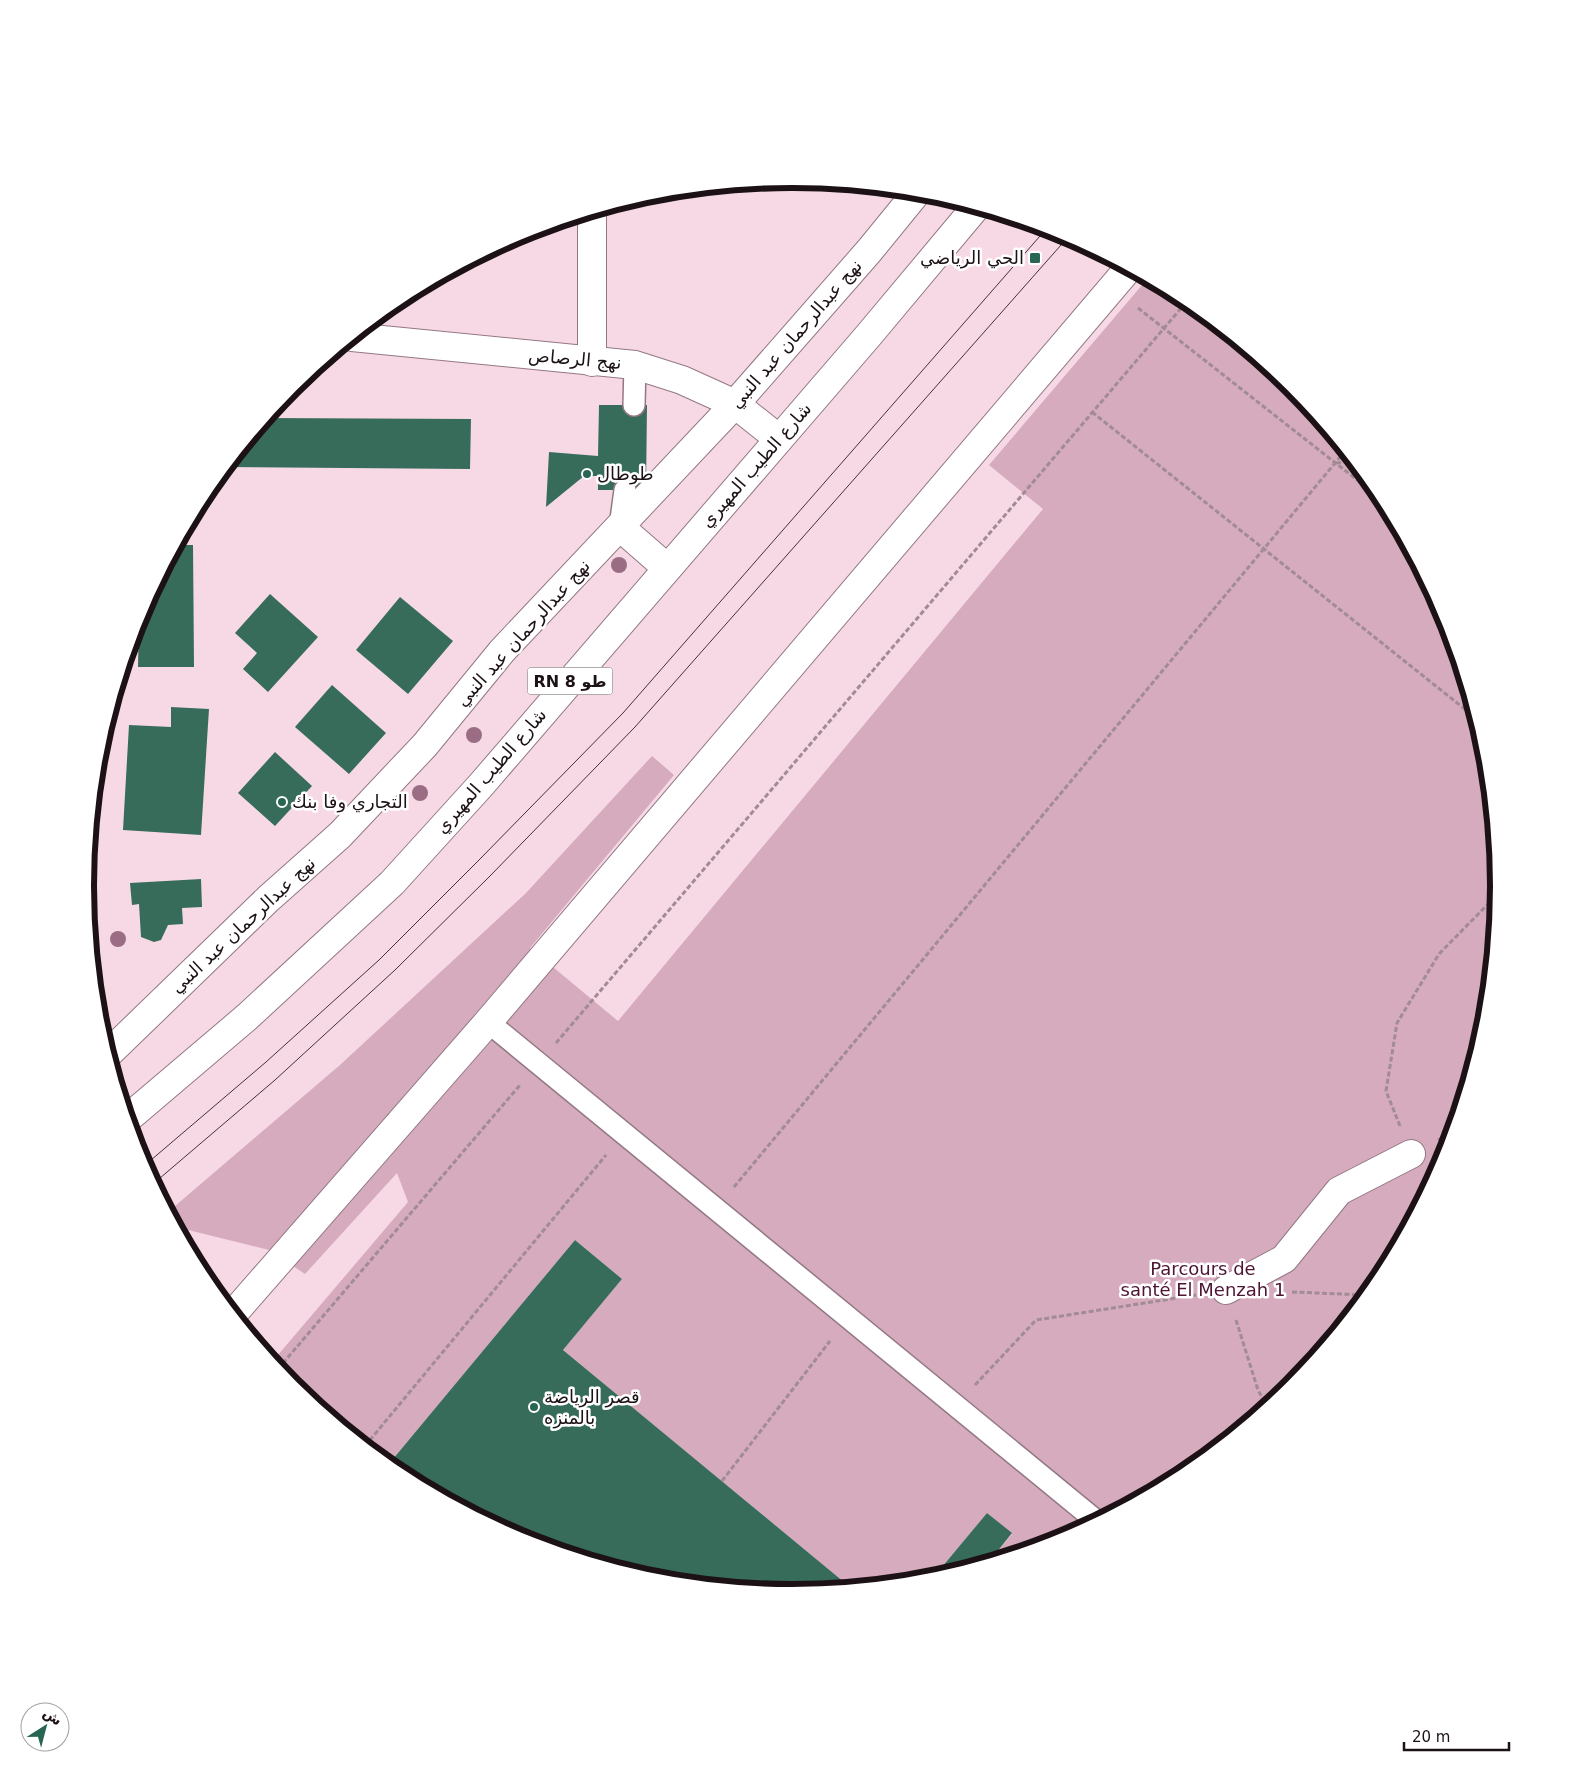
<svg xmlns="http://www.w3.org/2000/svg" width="1584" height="1772" font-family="'DejaVu Sans','Noto Naskh Arabic',sans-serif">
<rect width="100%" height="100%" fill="#f7d9e6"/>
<!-- green -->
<polygon fill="#d5abbd" points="1148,278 1185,298 1292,386 1380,493 1445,616 1485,748 1499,886 1485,1024 1445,1157 1380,1279 1292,1386 1185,1474 1062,1539 989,1562 1012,1534 987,1513 932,1579 930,1579 850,1587 563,1350 622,1279 575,1240 388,1465 292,1386 272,1362 408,1202 397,1173 305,1274 269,1250 176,1227 168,1212 340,1065 526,893 652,756 674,775 530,948 618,1021 1043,509 989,465"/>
<!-- building -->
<g fill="#376c5b">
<polygon points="599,405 647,405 646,490 598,490 598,476 584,476 546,507 549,452 598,456"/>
<polygon points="266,418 471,419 470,469 225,467"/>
<polygon points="177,545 193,545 194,667 138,667 139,615"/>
<polygon points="270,594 318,637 268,692 243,669 257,653 235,633"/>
<polygon points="400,597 453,641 408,694 356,650"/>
<polygon points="332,685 386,733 349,774 295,727"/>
<polygon points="171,707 209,709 201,835 123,830 129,725 171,727"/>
<polygon points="275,752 312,786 275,826 238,793"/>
<polygon points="201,879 202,907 182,908 183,924 168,925 161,940 154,942 141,937 139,904 132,905 130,883"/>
<polygon points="575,1240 622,1279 563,1350 850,1587 792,1593 654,1579 521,1539 399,1474 388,1465"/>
<polygon points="987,1513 1012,1533 989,1562 932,1579"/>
</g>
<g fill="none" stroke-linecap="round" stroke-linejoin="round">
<defs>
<g id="service">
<polyline points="634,405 635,365"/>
<polyline points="620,527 625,490"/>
<polyline points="488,1022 1094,1519 1090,1524"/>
</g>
<polyline id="pedestrian" points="1226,1290 1284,1259 1339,1191 1411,1154"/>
<g id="minor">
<polyline points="592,362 592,211"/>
<polyline points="108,1054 268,899 340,835 425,745 502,651 735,404 869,251 918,191"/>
<polyline points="233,1314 488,1022 1129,268"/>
</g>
<polyline id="tertiary" points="352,337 635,365 682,380 735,404 779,439"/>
<g id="primary">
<polyline points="620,527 667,568"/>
<polyline points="127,1119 247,1017 392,883 481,785 868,336 976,207"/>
</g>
</defs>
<!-- service casing -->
<use href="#service" stroke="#937884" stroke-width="24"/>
<!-- pedestrian casing -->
<use href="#pedestrian" stroke="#937884" stroke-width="30"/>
<!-- minor casing -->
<use href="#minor" stroke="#937884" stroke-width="30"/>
<!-- tertiary casing -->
<use href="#tertiary" stroke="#937884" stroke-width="30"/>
<!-- primary casing -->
<use href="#primary" stroke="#937884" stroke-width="30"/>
<!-- path -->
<g stroke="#a18b95" stroke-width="3" stroke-dasharray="5 2.5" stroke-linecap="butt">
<polyline points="1138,308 1384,501"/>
<polyline points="1092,412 1476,718"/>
<polyline points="1336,463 1353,461"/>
<polyline points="556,1043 1188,300"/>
<polyline points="1400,1126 1386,1091 1397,1023 1439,954 1492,900 1498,897"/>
<polyline points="1438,1140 1453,1132"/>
<polyline points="734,1187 1345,451"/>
<polyline points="1292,1292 1366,1295"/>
<polyline points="1236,1320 1258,1390 1267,1406"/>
<polyline points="278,1369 520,1085"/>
<polyline points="975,1385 1036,1320 1196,1295"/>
<polyline points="365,1446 606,1155"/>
<polyline points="722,1481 830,1341"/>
</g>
<!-- service -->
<use href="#service" stroke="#fff" stroke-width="21"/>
<!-- pedestrian -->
<use href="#pedestrian" stroke="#fff" stroke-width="28"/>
<!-- minor -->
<use href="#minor" stroke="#fff" stroke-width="28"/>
<!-- tertiary -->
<use href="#tertiary" stroke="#fff" stroke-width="28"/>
<!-- primary -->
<use href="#primary" stroke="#fff" stroke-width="28"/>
<!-- tram -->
<g stroke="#403338" stroke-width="1">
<polyline points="144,1166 266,1062 379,960 479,860 623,713 1047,228"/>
<polyline points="153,1184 275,1080 395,970 490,876 635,727 1069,236"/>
</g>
</g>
<!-- trees -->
<g fill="#9a6d84">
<circle cx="619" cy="565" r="8"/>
<circle cx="474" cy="735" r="8"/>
<circle cx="420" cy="793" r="8"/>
<circle cx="118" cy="939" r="8"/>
</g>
<!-- markers -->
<g fill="#266653" stroke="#fff" stroke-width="2">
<rect x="1029" y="252" width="12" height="12" rx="2.5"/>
<circle cx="587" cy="474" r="5"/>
<circle cx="282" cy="802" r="5"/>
<circle cx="534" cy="1407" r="5"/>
</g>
<g text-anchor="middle" stroke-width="5" stroke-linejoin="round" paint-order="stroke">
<!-- shield labels -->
<rect fill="#fff" stroke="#60595c" stroke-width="1" x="527.5" y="667.5" width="85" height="27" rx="4"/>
<g font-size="16" font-weight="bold" fill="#1c1216">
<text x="570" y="687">RN 8 طو</text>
</g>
<!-- poi labels -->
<g font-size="18" fill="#1c1216" stroke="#fff" text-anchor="start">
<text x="1024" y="264" text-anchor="end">الحي الرياضي</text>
<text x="597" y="480">طوطال</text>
<text x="292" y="808">التجاري وفا بنك</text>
<text x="544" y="1403">قصر الرياضة<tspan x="544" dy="21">بالمنزه</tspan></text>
</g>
<!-- street labels -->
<g font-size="18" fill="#1c1216" stroke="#fff">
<text transform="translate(796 334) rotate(-49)" y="6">نهج عبدالرحمان عبد النبي</text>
<text transform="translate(575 359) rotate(5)" y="6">نهج الرصاص</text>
<text transform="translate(756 465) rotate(-49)" y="6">شارع الطيب المهيري</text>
<text transform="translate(523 633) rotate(-48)" y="6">نهج عبدالرحمان عبد النبي</text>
<text transform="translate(491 771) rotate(-49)" y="6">شارع الطيب المهيري</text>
<text transform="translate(243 925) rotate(-43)" y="6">نهج عبدالرحمان عبد النبي</text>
</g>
<!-- park labels -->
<g font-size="18" fill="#4d1434" stroke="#fff">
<text x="1203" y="1275">Parcours de<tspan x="1203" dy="21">santé El Menzah 1</tspan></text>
</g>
</g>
<!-- crop -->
<path d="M0 0H1584V1772H0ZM94 886a698 698 0 1 1 1396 0a698 698 0 1 1-1396 0Z" fill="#fff" fill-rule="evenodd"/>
<path fill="none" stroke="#1c1216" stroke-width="6" d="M94 886a698 698 0 1 1 1396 0a698 698 0 1 1-1396 0Z"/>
<!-- north arrow -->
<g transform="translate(45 1727) rotate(36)"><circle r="24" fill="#ffffff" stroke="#a4a0a2"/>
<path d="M0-4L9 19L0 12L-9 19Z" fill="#266653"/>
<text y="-8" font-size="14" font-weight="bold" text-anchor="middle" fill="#1c1216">ش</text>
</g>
<!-- scale -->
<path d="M1404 1742v8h105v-8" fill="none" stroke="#1c1216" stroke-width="2.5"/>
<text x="1412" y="1742" font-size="15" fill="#1c1216" stroke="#ffffff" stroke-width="4" paint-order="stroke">20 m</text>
</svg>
